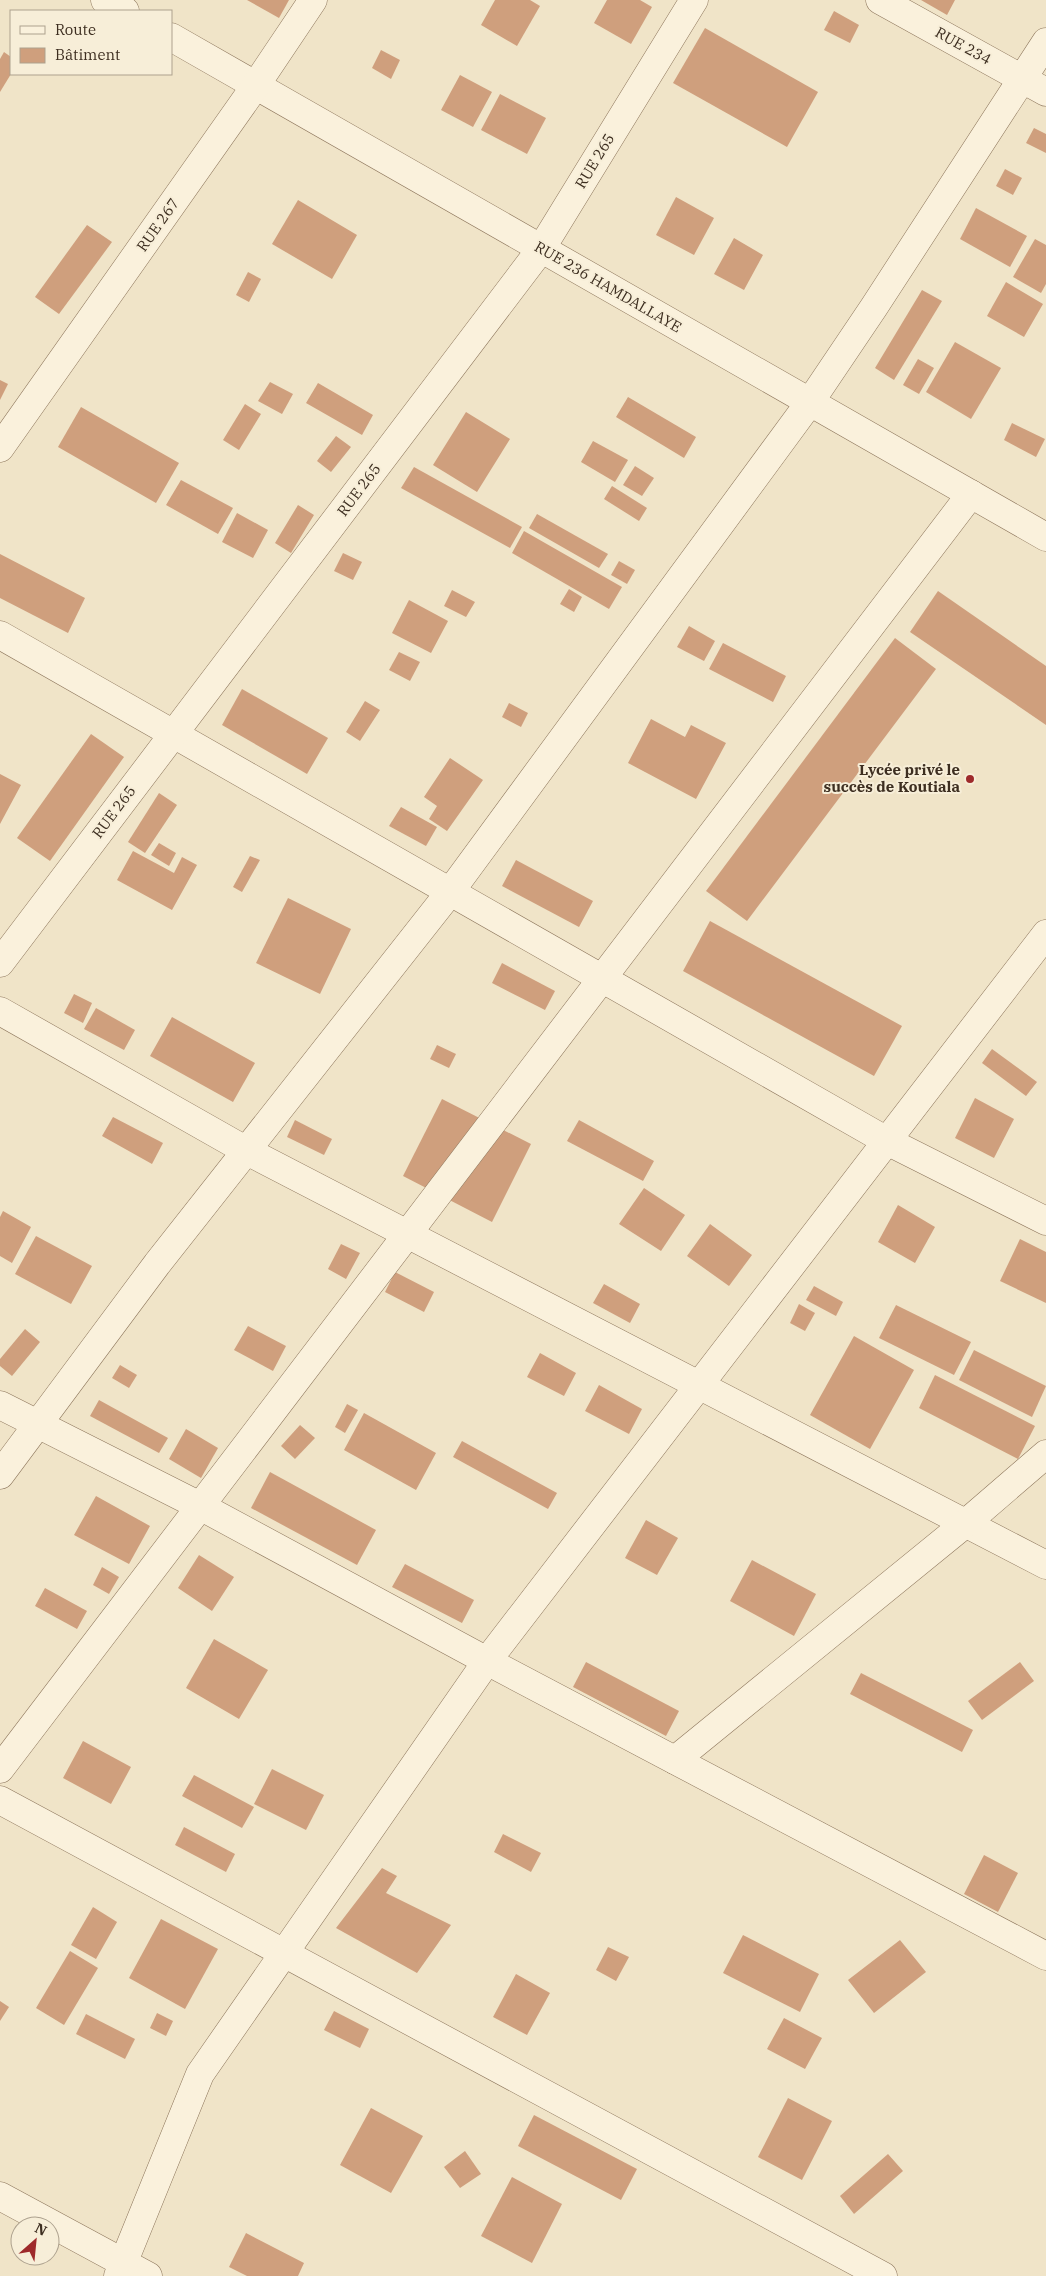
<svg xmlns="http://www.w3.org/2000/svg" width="1046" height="2276" font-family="'IBM Plex Serif',serif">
<rect width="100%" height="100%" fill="#f0e4c8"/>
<!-- building -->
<g fill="#cf9f7d">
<polygon points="247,0 289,0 279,18"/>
<polygon points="495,0 530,0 540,6 517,46 481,25"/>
<polygon points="607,0 640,0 652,7 631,44 594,23"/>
<polygon points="921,0 955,0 947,15"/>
<polygon points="834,11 859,25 850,43 824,30"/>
<polygon points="705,28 818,92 787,147 673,83"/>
<polygon points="381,50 400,60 391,79 372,68"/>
<polygon points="4,52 11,57 11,74 0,92 0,59"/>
<polygon points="460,75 492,92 473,127 441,110"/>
<polygon points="500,94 546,118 527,154 481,130"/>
<polygon points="1034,128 1046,134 1046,153 1026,143"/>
<polygon points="1005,169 1022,178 1013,195 996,186"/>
<polygon points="676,197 714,218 694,255 656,235"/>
<polygon points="298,200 357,235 332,279 272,244"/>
<polygon points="976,208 1027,236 1010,267 960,239"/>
<polygon points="87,225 112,242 59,314 35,297"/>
<polygon points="734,238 763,255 744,290 714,274"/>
<polygon points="1035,239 1046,245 1046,284 1041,293 1013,277"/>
<polygon points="248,272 261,279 249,302 236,295"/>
<polygon points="1006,282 1043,304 1024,337 987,316"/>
<polygon points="922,290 942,301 894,380 875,368"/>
<polygon points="955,342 1001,368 971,419 926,392"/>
<polygon points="918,359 934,368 919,394 903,385"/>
<polygon points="0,380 8,384 0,400"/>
<polygon points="270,382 293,394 282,414 258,401"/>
<polygon points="318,383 373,415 362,435 306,403"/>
<polygon points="628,397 696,437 684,458 616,417"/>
<polygon points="245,404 261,414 239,450 223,440"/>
<polygon points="81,407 179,463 156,503 58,447"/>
<polygon points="466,412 510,439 477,492 433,465"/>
<polygon points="1012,423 1045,439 1036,457 1004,440"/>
<polygon points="336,436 351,447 331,472 317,461"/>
<polygon points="593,441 628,460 615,482 581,462"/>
<polygon points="635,466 654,478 642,496 623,485"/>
<polygon points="414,467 522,527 510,548 401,488"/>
<polygon points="181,480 233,508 218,534 166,505"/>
<polygon points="612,486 647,508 639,521 604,499"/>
<polygon points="298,505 314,515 291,553 275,543"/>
<polygon points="237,513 268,530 253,558 222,542"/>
<polygon points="537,514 608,554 599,568 529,528"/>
<polygon points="524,531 622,587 609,609 512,553"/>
<polygon points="343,553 362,562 353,580 334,571"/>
<polygon points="0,554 85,598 68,633 0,598"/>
<polygon points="619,561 635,570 627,584 611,575"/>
<polygon points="569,589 582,597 574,612 560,604"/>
<polygon points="452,590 475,602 466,617 444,606"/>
<polygon points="938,591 1046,666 1046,725 910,632"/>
<polygon points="409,600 448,621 431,653 392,633"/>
<polygon points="689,626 715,641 704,661 677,647"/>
<polygon points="895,638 936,669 747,921 706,891"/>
<polygon points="723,643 786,676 773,702 709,669"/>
<polygon points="399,652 420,662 410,681 389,670"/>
<polygon points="242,689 328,738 307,774 222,725"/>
<polygon points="365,701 380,710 360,741 346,732"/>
<polygon points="509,703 528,713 521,727 502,717"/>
<polygon points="651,719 685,737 691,725 726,743 696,799 628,763"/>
<polygon points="91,734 124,757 50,861 17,838"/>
<polygon points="450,758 483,780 447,831 429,819 437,806 424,797"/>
<polygon points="0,774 21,785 0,824"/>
<polygon points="159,793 177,805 145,853 128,842"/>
<polygon points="401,807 437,827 426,846 389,826"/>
<polygon points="159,843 176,853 169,866 151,855"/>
<polygon points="133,851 174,873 182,857 197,865 172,910 117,880"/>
<polygon points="250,856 260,860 242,892 233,887"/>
<polygon points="516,860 593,901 579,927 502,886"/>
<polygon points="288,898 351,929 320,994 256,963"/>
<polygon points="710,921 902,1026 874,1076 683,971"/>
<polygon points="502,963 555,991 545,1010 492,983"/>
<polygon points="74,994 92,1003 83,1023 64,1013"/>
<polygon points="96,1008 135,1030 124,1050 84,1029"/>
<polygon points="172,1017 255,1063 233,1102 150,1056"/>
<polygon points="437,1045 456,1054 449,1068 430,1059"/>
<polygon points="992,1049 1037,1082 1026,1096 982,1063"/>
<polygon points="975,1098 1014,1119 994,1158 955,1138"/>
<polygon points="442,1099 531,1144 492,1222 403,1176"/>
<polygon points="113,1117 163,1143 152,1164 102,1136"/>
<polygon points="295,1120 332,1139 324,1155 287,1137"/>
<polygon points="579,1120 654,1161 643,1181 567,1141"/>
<polygon points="644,1188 685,1215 661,1251 619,1224"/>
<polygon points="898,1205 935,1227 915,1263 878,1242"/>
<polygon points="3,1211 31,1227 12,1263 0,1256 0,1217"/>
<polygon points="710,1224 752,1255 729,1286 687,1256"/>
<polygon points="36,1236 92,1266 71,1304 15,1274"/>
<polygon points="1020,1239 1046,1252 1046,1303 1000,1281"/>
<polygon points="341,1244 360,1253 346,1279 328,1269"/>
<polygon points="395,1272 434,1292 424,1312 385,1292"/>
<polygon points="604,1284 640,1304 630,1323 593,1303"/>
<polygon points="814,1286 843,1302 836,1316 806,1300"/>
<polygon points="799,1304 815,1313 805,1331 790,1323"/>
<polygon points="896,1305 971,1342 954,1375 879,1338"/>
<polygon points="248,1326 286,1346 273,1371 234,1350"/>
<polygon points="25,1329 40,1342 12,1376 0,1366 0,1359"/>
<polygon points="854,1336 914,1370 870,1449 810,1415"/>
<polygon points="974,1350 1046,1386 1032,1417 959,1380"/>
<polygon points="540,1353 576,1373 564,1396 527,1377"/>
<polygon points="120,1365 137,1375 129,1388 112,1378"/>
<polygon points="935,1375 1035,1426 1018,1459 919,1408"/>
<polygon points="599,1385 642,1409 629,1434 585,1411"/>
<polygon points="99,1400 168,1438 159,1453 90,1416"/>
<polygon points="347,1404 358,1410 345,1433 335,1427"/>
<polygon points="364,1413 436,1453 416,1490 344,1450"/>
<polygon points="300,1425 315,1438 295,1459 281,1446"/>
<polygon points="186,1429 218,1448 201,1478 169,1459"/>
<polygon points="462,1441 557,1493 548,1509 453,1457"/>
<polygon points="270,1472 376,1530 357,1565 251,1508"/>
<polygon points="96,1496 150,1526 129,1564 74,1535"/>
<polygon points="646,1520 678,1538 657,1575 625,1558"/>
<polygon points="199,1555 234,1577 212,1611 178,1588"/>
<polygon points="752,1560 816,1594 794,1636 730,1601"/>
<polygon points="405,1564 474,1600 462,1623 392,1587"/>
<polygon points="102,1567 119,1577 109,1594 93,1585"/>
<polygon points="45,1588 87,1611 77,1629 35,1606"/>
<polygon points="214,1639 268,1670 239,1719 186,1688"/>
<polygon points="586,1662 679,1711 666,1736 573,1687"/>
<polygon points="1020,1662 1034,1681 982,1720 968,1701"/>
<polygon points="861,1673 973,1730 962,1752 850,1694"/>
<polygon points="83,1741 131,1767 111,1804 63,1778"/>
<polygon points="272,1769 324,1795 306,1830 254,1804"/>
<polygon points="194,1775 254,1807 242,1828 182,1796"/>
<polygon points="184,1827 235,1854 226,1872 175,1845"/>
<polygon points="503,1834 541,1853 531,1872 494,1852"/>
<polygon points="984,1855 1018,1873 998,1912 964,1894"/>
<polygon points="382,1868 397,1876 386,1893 451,1925 417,1973 336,1928"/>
<polygon points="93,1907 117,1922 96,1959 71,1945"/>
<polygon points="161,1919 218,1949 185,2009 129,1978"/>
<polygon points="743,1935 819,1974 800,2012 723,1973"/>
<polygon points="900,1940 926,1972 874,2013 848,1980"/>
<polygon points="608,1947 629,1957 616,1981 596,1970"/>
<polygon points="70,1951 98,1968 64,2025 36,2008"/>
<polygon points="516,1974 550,1993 527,2035 493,2017"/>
<polygon points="0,2001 9,2007 0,2021"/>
<polygon points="334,2011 369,2029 360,2048 324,2030"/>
<polygon points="157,2013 173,2021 166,2036 150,2028"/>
<polygon points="86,2014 135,2039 125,2059 76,2034"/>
<polygon points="784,2018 822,2038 805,2069 767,2049"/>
<polygon points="788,2098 832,2121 802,2180 758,2157"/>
<polygon points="371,2108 423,2136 391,2193 340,2165"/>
<polygon points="534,2115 637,2169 621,2200 518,2146"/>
<polygon points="465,2151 481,2174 460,2188 444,2167"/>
<polygon points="888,2154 903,2171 854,2214 840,2196"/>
<polygon points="512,2177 562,2204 532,2263 481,2236"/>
<polygon points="246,2233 304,2263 298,2276 247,2276 229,2267"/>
</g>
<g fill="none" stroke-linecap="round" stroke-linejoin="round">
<defs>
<g id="minor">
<polyline points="105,0 125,11"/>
<polyline points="880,0 1046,92"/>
<polyline points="171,37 1046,537"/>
<polyline points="0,448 256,85 313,0"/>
<polyline points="0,635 887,1141 1046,1221"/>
<polyline points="0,963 541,249 694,0"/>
<polyline points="0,1011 247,1151 1046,1565"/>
<polyline points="0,1405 200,1506 487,1661 1046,1956"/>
<polyline points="0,1475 157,1264 450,892 810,402 874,307 1046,42"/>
<polyline points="675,1760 966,1523 1046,1454"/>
<polyline points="0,1769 971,494"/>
<polyline points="0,1800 883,2276"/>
<polyline points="0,2196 148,2276"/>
<polyline points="118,2276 200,2074 487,1661 1046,934"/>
</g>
</defs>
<!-- minor casing -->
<use href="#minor" stroke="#8d765c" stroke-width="29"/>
<!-- minor -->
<use href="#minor" stroke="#faf1dc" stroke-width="28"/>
</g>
<!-- markers -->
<circle fill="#9e2a2b" stroke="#f7eed8" stroke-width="2" cx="970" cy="779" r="5"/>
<g text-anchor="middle" stroke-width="4" stroke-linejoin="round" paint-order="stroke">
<!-- street labels -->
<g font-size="15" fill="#3d2e20" stroke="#f7eed8">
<text transform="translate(963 46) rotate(29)" y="5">RUE 234</text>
<text transform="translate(595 161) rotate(-59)" y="5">RUE 265</text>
<text transform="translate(158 225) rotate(-55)" y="5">RUE 267</text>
<text transform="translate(608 287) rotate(30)" y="5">RUE 236 HAMDALLAYE</text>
<text transform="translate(359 490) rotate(-53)" y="5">RUE 265</text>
<text transform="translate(114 812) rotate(-53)" y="5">RUE 265</text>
</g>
<!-- poi labels -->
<g font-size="15" font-weight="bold" fill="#3d2e20" stroke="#f7eed8" text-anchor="end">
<text x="960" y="775">Lycée privé le<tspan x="960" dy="17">succès de Koutiala</tspan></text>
</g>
</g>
<!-- legend -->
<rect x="10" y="10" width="162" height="65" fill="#f7eed8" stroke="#ada18e"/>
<rect x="20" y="26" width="25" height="8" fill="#faf1dc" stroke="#ada18e"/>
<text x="55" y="35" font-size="15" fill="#3d2e20">Route</text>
<rect x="20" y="48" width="25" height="15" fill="#cf9f7d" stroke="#ada18e"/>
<text x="55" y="60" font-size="15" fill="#3d2e20">Bâtiment</text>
<!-- north arrow -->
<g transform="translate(35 2241) rotate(27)"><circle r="24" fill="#f7eed8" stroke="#ada18e"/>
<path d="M0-4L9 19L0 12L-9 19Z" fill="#9e2a2b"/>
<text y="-8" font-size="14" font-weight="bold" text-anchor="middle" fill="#3d2e20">N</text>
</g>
</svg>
